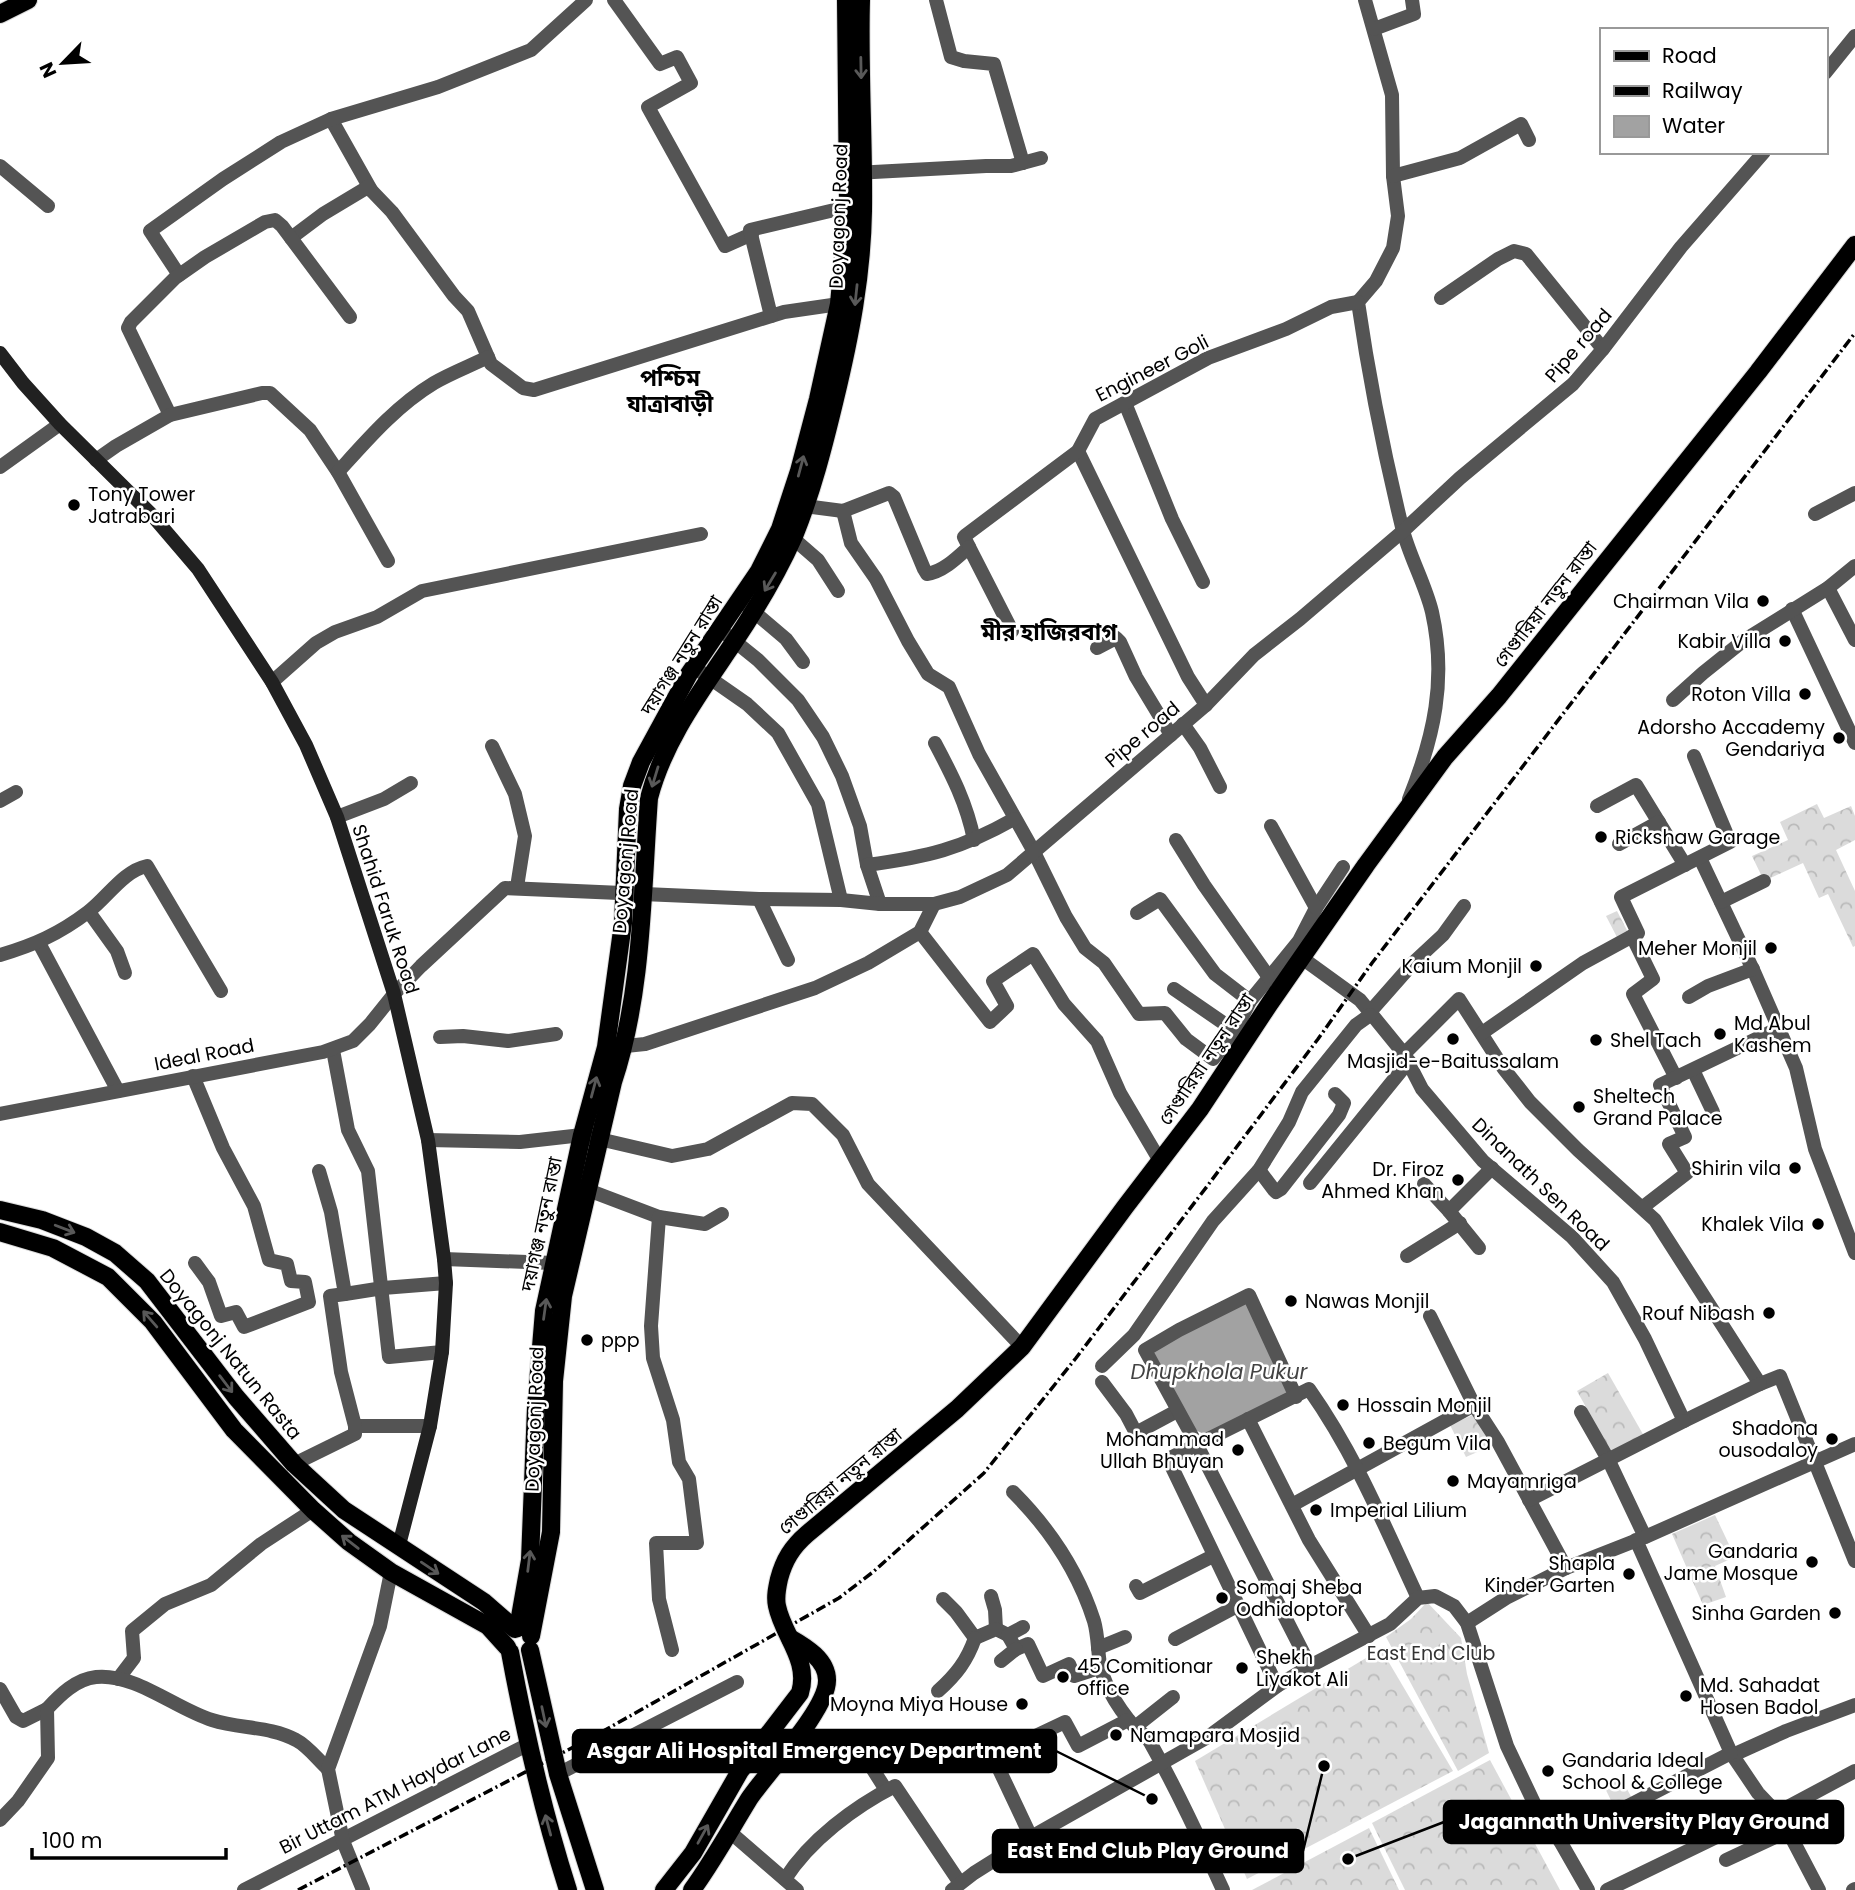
<svg xmlns="http://www.w3.org/2000/svg" width="1855" height="1890" font-family="Poppins,'Noto Sans Bengali',sans-serif">
<defs>
<pattern id="forest-crowns" width="20" height="18" patternUnits="userSpaceOnUse" patternTransform="scale(1.75)"><rect width="20" height="18" fill="#dbdbdb"/><path d="M2 6a3 3 0 1 1 6 0M12 15a3 3 0 1 1 6 0" fill="none" stroke="#bababa"/></pattern>
</defs>
<rect width="100%" height="100%" fill="#fff"/>
<!-- forest -->
<g fill="url(#forest-crowns)">
<polygon points="1817,804 1824,818 1851,806 1855,816 1855,840 1836,850 1855,891 1855,946 1853,947 1828,894 1819,898 1803,863 1764,881 1752,856 1788,840 1780,822"/>
<polygon points="1617,911 1630,936 1619,941 1606,916"/>
<polygon points="1608,1373 1644,1436 1612,1454 1577,1391"/>
<polygon points="1475,1414 1491,1446 1466,1457 1450,1425"/>
<polygon points="1715,1515 1735,1557 1715,1566 1726,1597 1703,1605 1672,1534"/>
<polygon points="1427,1602 1461,1638 1467,1674 1489,1753 1458,1771 1386,1637 1411,1619"/>
<polygon points="1381,1649 1453,1771 1247,1879 1195,1761"/>
<polygon points="1490,1760 1560,1890 1405,1890 1372,1823"/>
<polygon points="1621,1778 1634,1802 1616,1811 1604,1786"/>
<polygon points="1369,1828 1399,1890 1252,1890"/>
</g>
<!-- water -->
<polygon fill="#a2a2a2" points="1247,1301 1291,1395 1208,1436 1191,1428 1150,1350"/>
<g fill="none" stroke-linecap="round" stroke-linejoin="round">
<defs>
<g id="primary">
<polyline points="0,14 28,0"/>
<polyline points="0,1210 42,1220 86,1237 115,1253 147,1281 236,1397 294,1464 344,1510 484,1602 515,1629"/>
<polyline points="0,1232 53,1248 108,1277 153,1322 234,1430 313,1510 349,1542 391,1572 488,1626 507,1647"/>
<polyline points="518,1628 530,1560 536,1407 544,1311 582,1135 606,1047 623,923 628,809 632,786 641,762 689,674 759,571 780,529 799,471 818,399 839,304 848,203 846,0"/>
<path d="M531 1636 551 1532 554 1381 563 1296 613 1082C643 992 642 892 649 798 664 740 701 691 734 642 756 609 778 572 794 536 812 492 824 445 835 399 850 337 862 276 863 211 864 141 859 70 861 0"/>
<polyline points="530,1650 558,1774 595,1890"/>
<path d="M510 1652C525 1733 543 1812 568 1890"/>
<path d="M664 1890 693 1853 740 1771 800 1693C810 1660 783 1636 777 1606 775 1597 777 1588 779 1579 784 1560 792 1547 807 1534L957 1409 1022 1347 1125 1207 1200 1109 1270 1003 1366 865 1445 757 1499 696 1758 372 1855 245"/>
<path d="M692 1890C713 1861 730 1830 749 1799 767 1772 828 1709 827 1680 827 1660 806 1647 790 1638"/>
</g>
</defs>
<!-- primary casing -->
<use href="#primary" stroke="#dbdbdb" stroke-width="20"/>
<!-- minor -->
<g stroke="#545454" stroke-width="14">
<polyline points="614,0 660,64 677,57 691,83 648,107 725,246 752,234"/>
<polyline points="936,0 951,57 964,61 994,64 1023,163"/>
<path d="M1365 0 1392 95 1393 176 1398 216 1393 248 1376 281 1358 302C1369 378 1384 453 1402 527 1409 556 1425 583 1432 612 1447 679 1434 737 1409 799"/>
<polyline points="1374,29 1414,14 1412,0"/>
<polyline points="1825,73 1855,36"/>
<polyline points="331,119 371,190"/>
<polyline points="0,166 48,206"/>
<polyline points="855,173 986,166 1011,166 1041,158"/>
<polyline points="1393,176 1460,158 1521,124 1529,140"/>
<polyline points="291,238 323,214 368,187 392,212 454,296 468,311 491,364 523,388 534,390 784,312 839,304"/>
<polyline points="179,275 150,231 223,179 281,142 331,119 438,87 531,50 586,0"/>
<polyline points="1441,298 1498,259 1514,251 1526,254 1603,349"/>
<polyline points="771,316 750,230 847,207"/>
<polyline points="1125,403 1172,519 1203,582"/>
<polyline points="170,415 128,328 131,322 175,278 205,257 265,222 275,220 282,226 350,317"/>
<polyline points="1078,451 1188,677 1206,705"/>
<polyline points="96,460 116,446 170,415 262,393 270,393 310,430 338,472 388,561"/>
<polyline points="0,467 60,424"/>
<path d="M338 472C367 440 396 406 434 383 451 373 470 366 488 357"/>
<path d="M797 505 843 511 889 493 894 497 924 569 927 574C943 572 958 557 969 547L964 537 966 535 1078 451 1095 419 1208 358 1286 329 1331 307 1358 302"/>
<polyline points="843,511 851,543 876,579 908,641 928,674 949,687 979,754 1033,850 1066,917 1085,948 1104,963 1139,1014 1165,1013 1186,1039 1213,1059 1235,1031 1250,1001 1299,941 1316,908 1343,867"/>
<polyline points="1815,514 1855,493"/>
<polyline points="787,533 818,560 838,591"/>
<polyline points="969,547 1012,631"/>
<polyline points="1828,588 1855,640"/>
<polyline points="747,606 786,639 803,662"/>
<polyline points="1792,609 1855,743"/>
<polyline points="727,635 758,660 798,700 823,737 842,776 860,826 867,865 880,904"/>
<polyline points="1097,648 1116,638 1120,642 1136,677 1171,735"/>
<polyline points="701,672 747,704 778,733 818,804 841,900"/>
<polyline points="272,682 316,643 335,632 377,617 422,591 701,534"/>
<polyline points="1673,700 1703,673 1743,641 1828,588 1855,566"/>
<polyline points="1183,724 1200,748 1220,787"/>
<path d="M935 743C952 775 967 804 974 840"/>
<polyline points="492,746 515,794 525,836 517,887"/>
<polyline points="0,801 16,792"/>
<polyline points="1597,806 1636,785 1685,865"/>
<polyline points="337,817 384,799 411,783"/>
<polyline points="1271,826 1316,908"/>
<polyline points="1176,840 1204,885 1268,976"/>
<polyline points="1619,844 1659,822"/>
<polyline points="1700,858 1755,974 1796,1068 1815,1149 1855,1253"/>
<path d="M867 865C927 857 961 849 1014 819"/>
<polyline points="759,899 788,960"/>
<polyline points="1721,902 1764,881"/>
<polyline points="89,912 117,951 125,973"/>
<polyline points="1137,913 1160,899 1215,974 1250,1001"/>
<polyline points="920,932 990,1022 1007,1006 993,981 1033,954 1064,1004 1097,1041 1120,1093 1160,1161"/>
<polyline points="1632,936 1653,979 1633,994 1676,1078"/>
<polyline points="39,943 118,1091"/>
<path d="M0 955C34 945 59 934 88 912 107 898 123 871 147 866L221 991"/>
<polyline points="1302,958 1360,1000 1404,1054 1459,999 1504,1069 1530,1102 1578,1150 1655,1220 1760,1384 1780,1376 1855,1561"/>
<polyline points="1174,989 1235,1031"/>
<polyline points="1689,997 1708,986 1753,969"/>
<polyline points="1369,1013 1414,962 1443,935 1464,906"/>
<polyline points="1482,1033 1583,963 1638,933 1621,897 1730,842 1694,756"/>
<polyline points="440,1037 463,1036 508,1041 556,1034"/>
<polyline points="616,1047 645,1044 815,988 868,963 920,932 934,904"/>
<polyline points="333,1050 348,1130 368,1171 389,1357 442,1352"/>
<polyline points="1404,1054 1422,1089 1483,1161 1572,1237 1613,1282 1645,1339 1684,1421 1760,1384"/>
<polyline points="1693,1070 1713,1112"/>
<polyline points="193,1076 223,1148 254,1206 269,1260 287,1264 291,1281 305,1282 309,1302 244,1327 236,1312 221,1316 209,1282 195,1263"/>
<polyline points="0,1114 323,1052 353,1041 370,1024 394,994 421,966 505,888 759,899 841,900 880,904 934,904 960,897 1007,875 1206,705 1254,655 1300,619 1403,531 1460,478 1573,384 1603,349 1681,247 1764,152"/>
<polyline points="428,1140 520,1142 582,1135 672,1156 708,1149 792,1103 812,1104 843,1135 868,1184 1022,1347"/>
<polyline points="1259,1170 1274,1190 1276,1192 1281,1189 1339,1115 1344,1103 1335,1094"/>
<polyline points="1310,1183 1409,1061"/>
<polyline points="1424,1184 1449,1211"/>
<polyline points="580,1187 659,1217 705,1224 722,1214"/>
<polyline points="1643,1207 1687,1173 1669,1144 1685,1137 1660,1085 1779,1028"/>
<polyline points="659,1217 651,1326 653,1358 673,1420 679,1462 689,1479 697,1543 656,1543 659,1599 672,1650"/>
<polyline points="1479,1248 1449,1211 1492,1168"/>
<polyline points="1407,1256 1460,1223"/>
<polyline points="444,1259 553,1263"/>
<polyline points="345,1294 383,1288 446,1283"/>
<polyline points="1430,1316 1474,1405 1498,1442 1566,1568"/>
<polyline points="1102,1366 1134,1335 1213,1221 1259,1170 1289,1122 1302,1092 1356,1025 1370,1015"/>
<polyline points="1102,1382 1126,1414 1136,1433 1177,1411"/>
<polyline points="1296,1397 1249,1295 1179,1330 1145,1350 1197,1445 1310,1666"/>
<polyline points="1581,1412 1609,1461 1645,1537"/>
<polyline points="1248,1419 1309,1540 1369,1636"/>
<polyline points="355,1426 430,1426"/>
<polyline points="294,1464 355,1434 355,1426 341,1372 330,1296 345,1294 331,1212 319,1171"/>
<path d="M1013 1492C1049 1528 1078 1571 1094 1621 1100 1642 1096 1663 1106 1683 1111 1695 1120 1709 1128 1719 1134 1728 1144 1733 1150 1742 1177 1790 1200 1840 1223 1890"/>
<polyline points="1529,1500 1684,1421"/>
<polyline points="1292,1505 1474,1405"/>
<polyline points="1636,1540 1731,1753 1758,1793 1775,1811 1784,1809 1788,1831 1819,1890"/>
<polyline points="1136,1586 1140,1593 1213,1556"/>
<polyline points="991,1596 995,1610 996,1629"/>
<polyline points="943,1599 956,1612 975,1638 996,1629 1008,1635 1023,1627"/>
<polyline points="1467,1623 1506,1598 1566,1568 1645,1537 1855,1444"/>
<polyline points="1008,1635 1016,1649 1028,1644 1043,1676 1069,1664 1074,1676 1099,1668"/>
<polyline points="1175,1639 1237,1606"/>
<polyline points="1098,1648 1125,1637"/>
<polyline points="1001,1661 1016,1649"/>
<polyline points="118,1679 134,1658 132,1631 165,1604 211,1585 261,1544 313,1510"/>
<path d="M1277 1686 1168 1459 1309 1389C1355 1454 1385 1527 1418 1598"/>
<polyline points="0,1689 16,1717 23,1721 47,1709"/>
<path d="M938 1691C956 1675 967 1661 975 1638"/>
<polyline points="1135,1727 1173,1697"/>
<polyline points="860,1749 886,1790"/>
<polyline points="1733,1755 1786,1731 1855,1705"/>
<polyline points="949,1758 973,1749 981,1762 1065,1722 1078,1746 1128,1720"/>
<polyline points="997,1765 1031,1837"/>
<polyline points="558,1774 737,1682"/>
<polyline points="1784,1809 1855,1771"/>
<path d="M0 1820 18 1801 48 1758 47 1709C60 1695 76 1679 96 1677 135 1673 176 1709 212 1720 240 1729 270 1726 296 1740 308 1746 318 1760 328 1769"/>
<polyline points="730,1832 797,1890"/>
<polyline points="1560,1841 1731,1753"/>
<polyline points="1726,1860 1788,1831"/>
<path d="M785 1879C810 1840 854 1807 895 1786L960 1883"/>
<polyline points="244,1890 527,1745"/>
<polyline points="363,1890 343,1841 328,1769 380,1626 391,1572"/>
<polyline points="952,1890 974,1873 1031,1837 1208,1737 1277,1686 1310,1666 1390,1624 1418,1598 1435,1596 1454,1606 1467,1623 1507,1746 1535,1805 1560,1841 1588,1890"/>
<polyline points="1607,1890 1731,1830"/>
<polyline points="1853,1890 1855,1889"/>
</g>
<!-- secondary -->
<polyline stroke="#212121" stroke-width="14" points="0,353 23,383 60,424 151,514 198,569 272,682 306,745 337,817 394,994 428,1140 444,1259 446,1283 442,1352 430,1426 399,1545"/>
<!-- primary -->
<use href="#primary" stroke="#000" stroke-width="18"/>
<!-- rail -->
<polyline stroke="#000" stroke-width="3.5" stroke-dasharray="10 3.5 2 3.5" stroke-linecap="butt" points="298,1890 591,1738 839,1598 873,1572 984,1473 1076,1358 1208,1185 1318,1039 1372,963 1855,333"/>
</g>
<!-- one-way arrows -->
<defs><path id="oneway-shaft" d="M-6 0H5M1.5-3L5.5 0L1.5 3" fill="none" stroke-width="1.6" stroke-linecap="round" stroke-linejoin="round" transform="scale(1.75)"/></defs>
<g stroke="#595959">
<use href="#oneway-shaft" transform="translate(861 68) rotate(89)"/>
<use href="#oneway-shaft" transform="translate(856 295) rotate(96)"/>
<use href="#oneway-shaft" transform="translate(801 466) rotate(-75)"/>
<use href="#oneway-shaft" transform="translate(770 582) rotate(121)"/>
<use href="#oneway-shaft" transform="translate(655 777) rotate(107)"/>
<use href="#oneway-shaft" transform="translate(594 1087) rotate(-75)"/>
<use href="#oneway-shaft" transform="translate(65 1229) rotate(21)"/>
<use href="#oneway-shaft" transform="translate(545 1309) rotate(-82)"/>
<use href="#oneway-shaft" transform="translate(150 1319) rotate(-131)"/>
<use href="#oneway-shaft" transform="translate(226 1384) rotate(53)"/>
<use href="#oneway-shaft" transform="translate(350 1542) rotate(-142)"/>
<use href="#oneway-shaft" transform="translate(529 1561) rotate(-83)"/>
<use href="#oneway-shaft" transform="translate(430 1568) rotate(34)"/>
<use href="#oneway-shaft" transform="translate(544 1717) rotate(78)"/>
<use href="#oneway-shaft" transform="translate(548 1825) rotate(-105)"/>
<use href="#oneway-shaft" transform="translate(703 1834) rotate(-61)"/>
</g>
<!-- markers -->
<g fill="#000" stroke="#fff" stroke-width="2.5">
<circle cx="74" cy="505" r="7"/>
<circle cx="1763" cy="601" r="7"/>
<circle cx="1785" cy="641" r="7"/>
<circle cx="1805" cy="694" r="7"/>
<circle cx="1839" cy="738" r="7"/>
<circle cx="1601" cy="837" r="7"/>
<circle cx="1771" cy="948" r="7"/>
<circle cx="1536" cy="966" r="7"/>
<circle cx="1720" cy="1034" r="7"/>
<circle cx="1453" cy="1039" r="7"/>
<circle cx="1596" cy="1040" r="7"/>
<circle cx="1579" cy="1107" r="7"/>
<circle cx="1795" cy="1168" r="7"/>
<circle cx="1458" cy="1180" r="7"/>
<circle cx="1818" cy="1224" r="7"/>
<circle cx="1291" cy="1301" r="7"/>
<circle cx="1769" cy="1313" r="7"/>
<circle cx="587" cy="1340" r="7"/>
<circle cx="1343" cy="1405" r="7"/>
<circle cx="1832" cy="1439" r="7"/>
<circle cx="1369" cy="1443" r="7"/>
<circle cx="1238" cy="1450" r="7"/>
<circle cx="1453" cy="1481" r="7"/>
<circle cx="1316" cy="1510" r="7"/>
<circle cx="1812" cy="1562" r="7"/>
<circle cx="1629" cy="1574" r="7"/>
<circle cx="1222" cy="1598" r="7"/>
<circle cx="1835" cy="1613" r="7"/>
<circle cx="1242" cy="1668" r="7"/>
<circle cx="1063" cy="1677" r="7"/>
<circle cx="1686" cy="1696" r="7"/>
<circle cx="1022" cy="1704" r="7"/>
<circle cx="1116" cy="1735" r="7"/>
<circle cx="1548" cy="1771" r="7"/>
</g>
<g text-anchor="middle" stroke-width="5" stroke-linejoin="round" paint-order="stroke">
<!-- street labels -->
<g font-size="19" fill="#000" stroke="#fff">
<text transform="translate(838 216) rotate(-88)" y="7">Doyagonj Road</text>
<text transform="translate(1578 345) rotate(-49)" y="7">Pipe road</text>
<text transform="translate(1152 368) rotate(-27)" y="7">Engineer Goli</text>
<text transform="translate(1545 604) rotate(-52)" y="7">গেণ্ডারিয়া নতুন রাস্তা</text>
<text transform="translate(681 655) rotate(-58)" y="7">দয়াগঞ্জ নতুন রাস্তা</text>
<text transform="translate(1142 734) rotate(-40)" y="7">Pipe road</text>
<text transform="translate(625 861) rotate(-85)" y="7">Doyagonj Road</text>
<text transform="translate(386 909) rotate(72)" y="7">Shahid Faruk Road</text>
<text transform="translate(204 1054) rotate(-11)" y="7">Ideal Road</text>
<text transform="translate(1206 1059) rotate(-56)" y="7">গেণ্ডারিয়া নতুন রাস্তা</text>
<text transform="translate(1541 1184) rotate(44)" y="7">Dinanath Sen Road</text>
<text transform="translate(541 1224) rotate(-78)" y="7">দয়াগঞ্জ নতুন রাস্তা</text>
<text transform="translate(231 1354) rotate(51)" y="7">Doyagonj Natun Rasta</text>
<text transform="translate(534 1419) rotate(-88)" y="7">Doyagonj Road</text>
<text transform="translate(840 1481) rotate(-40)" y="7">গেণ্ডারিয়া নতুন রাস্তা</text>
<text transform="translate(395 1790) rotate(-27)" y="7">Bir Uttam ATM Haydar Lane</text>
</g>
<!-- poi labels -->
<g font-size="19" fill="#000" stroke="#fff" text-anchor="start">
<text x="88" y="501">Tony Tower<tspan x="88" dy="22">Jatrabari</tspan></text>
<text x="1749" y="608" text-anchor="end">Chairman Vila</text>
<text x="1771" y="648" text-anchor="end">Kabir Villa</text>
<text x="1791" y="701" text-anchor="end">Roton Villa</text>
<text x="1825" y="734" text-anchor="end">Adorsho Accademy<tspan x="1825" dy="22">Gendariya</tspan></text>
<text x="1615" y="844">Rickshaw Garage</text>
<text x="1757" y="955" text-anchor="end">Meher Monjil</text>
<text x="1522" y="973" text-anchor="end">Kaium Monjil</text>
<text x="1734" y="1030">Md Abul<tspan x="1734" dy="22">Kashem</tspan></text>
<text x="1610" y="1047">Shel Tach</text>
<text x="1453" y="1068" text-anchor="middle">Masjid-e-Baitussalam</text>
<text x="1593" y="1103">Sheltech<tspan x="1593" dy="22">Grand Palace</tspan></text>
<text x="1781" y="1175" text-anchor="end">Shirin vila</text>
<text x="1444" y="1176" text-anchor="end">Dr. Firoz<tspan x="1444" dy="22">Ahmed Khan</tspan></text>
<text x="1804" y="1231" text-anchor="end">Khalek Vila</text>
<text x="1305" y="1308">Nawas Monjil</text>
<text x="1755" y="1320" text-anchor="end">Rouf Nibash</text>
<text x="601" y="1347">ppp</text>
<text x="1357" y="1412">Hossain Monjil</text>
<text x="1818" y="1435" text-anchor="end">Shadona<tspan x="1818" dy="22">ousodaloy</tspan></text>
<text x="1224" y="1446" text-anchor="end">Mohammad<tspan x="1224" dy="22">Ullah Bhuyan</tspan></text>
<text x="1383" y="1450">Begum Vila</text>
<text x="1467" y="1488">Mayamriga</text>
<text x="1330" y="1517">Imperial Lilium</text>
<text x="1798" y="1558" text-anchor="end">Gandaria<tspan x="1798" dy="22">Jame Mosque</tspan></text>
<text x="1615" y="1570" text-anchor="end">Shapla<tspan x="1615" dy="22">Kinder Garten</tspan></text>
<text x="1236" y="1594">Somaj Sheba<tspan x="1236" dy="22">Odhidoptor</tspan></text>
<text x="1821" y="1620" text-anchor="end">Sinha Garden</text>
<text x="1256" y="1664">Shekh<tspan x="1256" dy="22">Liyakot Ali</tspan></text>
<text x="1077" y="1673">45 Comitionar<tspan x="1077" dy="22">office</tspan></text>
<text x="1700" y="1692">Md. Sahadat<tspan x="1700" dy="22">Hosen Badol</tspan></text>
<text x="1008" y="1711" text-anchor="end">Moyna Miya House</text>
<text x="1130" y="1742">Namapara Mosjid</text>
<text x="1562" y="1767">Gandaria Ideal<tspan x="1562" dy="22">School &amp; College</tspan></text>
</g>
<!-- park labels -->
<g font-size="19" fill="#323232" stroke="#fff">
<text x="1431" y="1660">East End Club</text>
</g>
<!-- water labels -->
<g font-size="21" font-style="italic" fill="#434343" stroke="#fff">
<text x="1219" y="1379">Dhupkhola Pukur</text>
</g>
<!-- quarter labels -->
<g font-size="23" font-weight="bold" fill="#000" stroke="#fff">
<text x="670" y="386">পশ্চিম<tspan x="670" dy="26">যাত্রাবাড়ী</tspan></text>
<text x="1049" y="640">মীর হাজিরবাগ</text>
</g>
</g>
<!-- callouts -->
<path fill="none" stroke="#000" stroke-width="2.5" d="M1152 1799L1056 1751M1348 1859L1444 1822M1324 1766L1303 1851"/>
<g fill="#000" stroke="#fff" stroke-width="2.5">
<circle cx="1152" cy="1799" r="7"/>
<circle cx="1348" cy="1859" r="7"/>
<circle cx="1324" cy="1766" r="7"/>
</g>
<g fill="#000" stroke="#000" stroke-width="2.5">
<rect x="573" y="1730" width="483" height="42" rx="7"/>
<rect x="1444" y="1801" width="399" height="42" rx="7"/>
<rect x="993" y="1830" width="310" height="42" rx="7"/>
</g>
<g font-size="21" text-anchor="middle" font-weight="bold" fill="#fff">
<text x="814" y="1758">Asgar Ali Hospital Emergency Department</text>
<text x="1644" y="1829">Jagannath University Play Ground</text>
<text x="1148" y="1858">East End Club Play Ground</text>
</g>
<!-- legend -->
<rect x="1600" y="28" width="228" height="126" fill="#ffffff" stroke="#999999" stroke-width="2"/>
<rect x="1614" y="51" width="35" height="10" fill="#000000" stroke="#999999" stroke-width="2"/>
<text x="1662" y="63" font-size="21" fill="#000000">Road</text>
<rect x="1614" y="86" width="35" height="10" fill="#000000" stroke="#999999" stroke-width="2"/>
<text x="1662" y="98" font-size="21" fill="#000000">Railway</text>
<rect x="1614" y="116" width="35" height="21" fill="#a2a2a2" stroke="#999999" stroke-width="2"/>
<text x="1662" y="133" font-size="21" fill="#000000">Water</text>
<!-- north arrow -->
<g transform="translate(63 63) rotate(245)" stroke="#ffffff" stroke-width="5" paint-order="stroke">
<path d="M0-5L12 26L0 18L-12 26Z" fill="#000000"/>
<text y="-10" font-size="19" font-weight="bold" text-anchor="middle" fill="#000000">N</text>
</g>
<!-- scale -->
<path d="M32 1848v10h194v-10" fill="none" stroke="#000000" stroke-width="3.5"/>
<text x="42" y="1848" font-size="21" fill="#000000" stroke="#ffffff" stroke-width="5" paint-order="stroke">100 m</text>
</svg>
